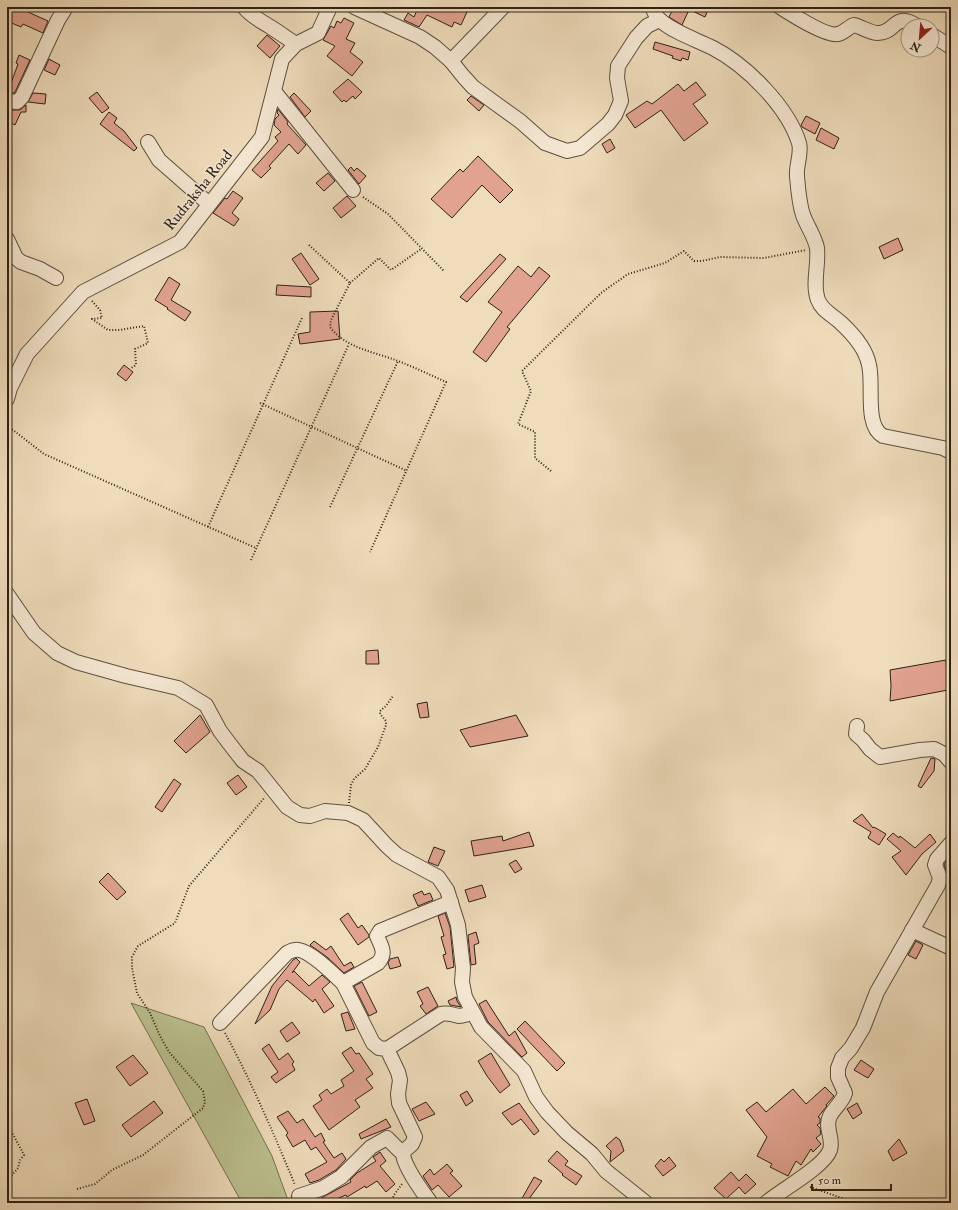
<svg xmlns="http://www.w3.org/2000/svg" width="958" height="1210" font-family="'IM FELL Double Pica',serif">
<rect width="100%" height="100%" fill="#efdcbb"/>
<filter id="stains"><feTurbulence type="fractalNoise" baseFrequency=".005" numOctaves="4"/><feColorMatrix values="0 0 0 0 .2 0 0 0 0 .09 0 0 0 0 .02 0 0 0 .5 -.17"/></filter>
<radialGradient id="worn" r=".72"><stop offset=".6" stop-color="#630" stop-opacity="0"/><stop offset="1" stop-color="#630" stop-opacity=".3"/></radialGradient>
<!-- green -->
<polygon fill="#bbc08e" stroke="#747152" points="131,1003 204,1027 272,1156 289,1203 242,1203"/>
<!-- building -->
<g fill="#e1a390" stroke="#2d2216">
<polygon points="7,7 30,7 28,12 48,21 43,33 23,24 21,27 7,21"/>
<polygon points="411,7 458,7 467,12 461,25 454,22 452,27 427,15 419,27 404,20 408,13 414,17 417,10"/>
<polygon points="674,7 678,7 688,12 682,25 669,17"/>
<polygon points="684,7 709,7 705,17"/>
<polygon points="344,18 354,23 346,39 355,43 350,52 363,62 352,76 327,56 335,46 323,40 331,26 334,28 337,21 341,23"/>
<polygon points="267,35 280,46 270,58 257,46"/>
<polygon points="655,42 690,52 688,60 682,58 681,61 672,58 673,56 653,49"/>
<polygon points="19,55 30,60 15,92 14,93 7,93 7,85 10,86 18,64 16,63"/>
<polygon points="49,59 60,65 55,75 44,70"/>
<polygon points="348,79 362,92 355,99 353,96 346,102 344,100 342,102 333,92"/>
<polygon points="696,82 706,95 693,104 708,123 684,141 661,110 635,128 626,115 647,101 652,104 678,84 684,91"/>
<polygon points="97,92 109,108 102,113 89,98"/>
<polygon points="33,93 46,94 45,104 28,102"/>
<polygon points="294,93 311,111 305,117 290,97"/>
<polygon points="471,96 484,105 479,111 467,100"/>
<polygon points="26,105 26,112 21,112 15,125 7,121 7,110 20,110"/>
<polygon points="278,109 288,122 287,124 306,145 298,154 289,144 269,166 271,168 261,178 252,170 278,141 275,137 281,132 274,125 275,119 279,115 277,113"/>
<polygon points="109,112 117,118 114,123 124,131 137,148 134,151 100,124"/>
<polygon points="806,116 820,123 815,134 802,127 801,125"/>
<polygon points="821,128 839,138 834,149 816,140"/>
<polygon points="610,139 615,148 607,153 602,144"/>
<polygon points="478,156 513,190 500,203 482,185 452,218 431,199 460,169 463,172"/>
<polygon points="351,167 354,171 357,168 366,176 359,184 348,170"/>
<polygon points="328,173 335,181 324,191 316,183"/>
<polygon points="233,191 243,198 232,213 239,219 234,226 213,213 225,198 227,199"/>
<polygon points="347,196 356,206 341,218 333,208"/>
<polygon points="898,238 903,250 884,259 879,247"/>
<polygon points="301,253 319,279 310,285 292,259"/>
<polygon points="500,254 506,259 467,302 460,297"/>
<polygon points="518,266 531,277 539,267 550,276 507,327 510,329 486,362 473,352 502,312 488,302"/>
<polygon points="169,277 180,284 171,300 191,312 185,321 167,309 168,308 155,300"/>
<polygon points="277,285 311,287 311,297 276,295"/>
<polygon points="338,311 340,339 300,344 298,334 310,332 310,312"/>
<polygon points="124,365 133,372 126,381 117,374"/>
<polygon points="378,650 379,664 366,664 366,651"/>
<polygon points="946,660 948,690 890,701 891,686 890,670"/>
<polygon points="427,702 429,717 420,718 417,704"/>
<polygon points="200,715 210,732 186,753 174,741"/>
<polygon points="516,715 528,736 470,747 460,730"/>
<polygon points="931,758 935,759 934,771 921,788 918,786"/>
<polygon points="238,775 247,787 236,795 227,783"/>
<polygon points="174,779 181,784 162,812 155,807"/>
<polygon points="862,814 873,828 874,827 886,834 879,845 868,838 871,832 853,821"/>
<polygon points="529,832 534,846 474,856 471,841 502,836 503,841"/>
<polygon points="893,833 899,838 900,836 915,848 930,834 936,842 922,854 906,875 892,857 901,851 887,839"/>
<polygon points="434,847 445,851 438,866 428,862"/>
<polygon points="516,860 522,869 515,873 509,864"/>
<polygon points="946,861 951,866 951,872 948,875 944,865"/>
<polygon points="108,873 126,892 117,900 99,882"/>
<polygon points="482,885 486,897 469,902 465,890"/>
<polygon points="422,891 424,895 430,893 433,900 418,906 413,895"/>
<polygon points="348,913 358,928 362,925 369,935 369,937 358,945 340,919"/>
<polygon points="445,913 450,927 454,967 447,969 443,955 446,954 441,937 444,936 438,916"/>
<polygon points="476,932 479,943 474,945 476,964 471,965 468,935"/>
<polygon points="314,941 326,950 331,946 344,966 351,962 354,967 344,973 327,957 310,945"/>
<polygon points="916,941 923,945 916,959 908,955"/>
<polygon points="398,957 401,966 390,969 388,963 390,959"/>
<polygon points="296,958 300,962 292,973 294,971 309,986 322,975 330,982 322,989 334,1006 324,1013 315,999 313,1002 287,980 279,989 270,1010 255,1024 272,986 293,960"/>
<polygon points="362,982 377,1012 369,1016 354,986"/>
<polygon points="428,987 438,1006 426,1014 420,1006 423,1004 417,992"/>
<polygon points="456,997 457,1001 461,1007 450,1005 448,1001"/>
<polygon points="486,1000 509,1036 515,1031 527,1053 522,1057 488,1022 479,1004"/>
<polygon points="348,1012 355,1029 346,1031 341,1014"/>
<polygon points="525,1021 565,1063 557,1071 517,1029"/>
<polygon points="292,1022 300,1033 287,1042 280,1031"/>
<polygon points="269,1044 279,1060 288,1053 294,1062 292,1064 295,1070 276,1083 271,1077 278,1072 262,1049"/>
<polygon points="351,1047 356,1054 359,1053 373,1074 366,1079 373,1088 355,1100 360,1107 329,1130 313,1106 322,1100 319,1095 327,1089 331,1094 344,1086 341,1080 354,1071 342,1053"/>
<polygon points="491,1053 510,1085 500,1093 487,1076 478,1061"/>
<polygon points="133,1055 148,1073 130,1086 116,1067"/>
<polygon points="861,1060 874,1069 868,1078 854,1070"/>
<polygon points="825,1087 834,1096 826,1105 827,1106 818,1117 820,1118 820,1123 817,1125 820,1128 821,1134 816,1138 821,1144 813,1152 811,1149 801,1165 796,1161 788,1176 770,1167 772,1164 757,1156 767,1137 746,1110 757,1102 766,1112 793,1089 806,1104"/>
<polygon points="467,1091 473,1101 466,1106 460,1095"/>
<polygon points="87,1099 95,1121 84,1125 75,1103"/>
<polygon points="154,1101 163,1113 131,1137 122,1125"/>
<polygon points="426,1102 435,1114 419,1121 412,1109"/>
<polygon points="519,1103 539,1131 534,1135 521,1119 512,1125 502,1113"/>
<polygon points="857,1103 862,1113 853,1119 847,1109"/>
<polygon points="288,1111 297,1123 303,1119 315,1137 321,1133 325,1141 323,1142 334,1158 342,1153 346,1159 336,1170 319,1180 310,1183 305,1174 327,1162 316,1147 311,1150 305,1140 293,1147 286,1135 288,1133 277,1117"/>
<polygon points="386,1119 391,1127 361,1139 359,1134"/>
<polygon points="616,1137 620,1140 624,1151 610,1162 611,1151 606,1146"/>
<polygon points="899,1139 907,1153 893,1161 888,1151"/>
<polygon points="557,1151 568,1161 565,1165 582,1176 576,1185 562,1175 563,1174 548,1161"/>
<polygon points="380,1152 386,1161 380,1166 395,1184 386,1192 377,1181 366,1188 365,1186 347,1197 346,1195 327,1203 323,1203 321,1198 351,1182 350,1180 357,1173 376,1161 373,1157"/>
<polygon points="669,1157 676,1166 663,1176 655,1166 661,1159 664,1162"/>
<polygon points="447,1164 453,1171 450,1173 462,1186 449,1197 438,1185 432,1190 423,1176 430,1169 434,1175"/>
<polygon points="731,1172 739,1181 746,1174 756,1184 745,1194 739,1187 726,1199 714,1188"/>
<polygon points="534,1177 542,1181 526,1203 521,1203 520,1202"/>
</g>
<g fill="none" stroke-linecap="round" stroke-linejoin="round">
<defs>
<g id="minor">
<path d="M244 7C251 17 262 21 272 28 280 33 288 39 296 44"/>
<polyline points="354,7 420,37 435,47 451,61 463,76 473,87 520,121 545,143 567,151 580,148 608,124 615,115 621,101 617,78 618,66 636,38 647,26 659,20"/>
<path d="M652 7C654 11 656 17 660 20 673 32 697 40 713 48 746 65 788 107 799 143 802 153 796 165 797 176 798 188 799 203 803 215 807 226 815 237 817 248 819 265 812 284 818 300 822 311 833 315 841 323 853 334 866 349 869 365 874 385 864 425 883 436L943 448 951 452"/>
<path d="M780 7C791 14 827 37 838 34 844 33 848 27 854 25 862 27 870 33 878 33 896 33 894 11 917 26"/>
<polyline points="932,35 951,47"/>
<polyline points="451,61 503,7"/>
<polyline points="274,91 353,190"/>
<polyline points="7,101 17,102 22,97 58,20 66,7"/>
<polyline points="148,142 159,160 209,204"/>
<polyline points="7,239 16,258 21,262 40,269 56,278"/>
<polyline points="7,399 10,388 27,354 83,292 180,242 262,137 282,59 296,44 318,33 330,7"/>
<polyline points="7,594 34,633 57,653 76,662 126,676 178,688 206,705 220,731 229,743 243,761 258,771 287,807 300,815 310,816 325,811 348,813 363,820 387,846 397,855 438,877 447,890 458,925 463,968 462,982 465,997 481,1027 524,1071 536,1097 547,1112 567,1133 592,1154 606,1171 646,1203"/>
<polyline points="857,726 856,734 863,740 870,749 880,757 920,750 934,749 944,754 951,762"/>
<polyline points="912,930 951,948"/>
<path d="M343 983 373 1043 379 1048 387 1049 398 1072 400 1080 398 1094 399 1103 415 1137 412 1144 403 1152C402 1164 423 1193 431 1203"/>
<path d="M220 1023 287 953C291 951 294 949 299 950 313 953 332 973 343 983L378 963C387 953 381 946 377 936L380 931 451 902"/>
<path d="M387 1049 441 1014C448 1012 452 1015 459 1016 463 1016 468 1014 473 1013"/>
<polyline points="299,1196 323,1188 341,1177 371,1147 387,1138 399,1150 403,1152"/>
<path d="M766 1203C781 1190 824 1167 830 1150 834 1138 824 1128 830 1116 834 1108 842 1103 845 1093L838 1077V1068L842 1058 851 1048 863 1028 877 992 938 885 940 878 935 865 937 859 951 843"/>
</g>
</defs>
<!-- minor casing -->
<use href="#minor" stroke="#5e503f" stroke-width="16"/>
<!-- path -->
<g stroke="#2d2216" stroke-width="2" stroke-dasharray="1 2" stroke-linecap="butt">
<polyline points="363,197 388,214 444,271"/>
<path d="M309 245 350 283 331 320 330 327C345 348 375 352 398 361 414 367 430 375 446 382L370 552"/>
<polyline points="350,283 379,258 391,270 421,249"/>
<polyline points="92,301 100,310 102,318 92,319 108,330 119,330 144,326 148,343 135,349 136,365 131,368"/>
<polyline points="260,403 407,471"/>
<polyline points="7,426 9,427 44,454 256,548"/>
<polyline points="551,471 535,458 535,432 518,424 531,391 522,371 601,293 628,274 665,263 684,251 694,261 702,261 720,257 764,258 806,250"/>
<polyline points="330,507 398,361"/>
<polyline points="208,527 302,318"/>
<polyline points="251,560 349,344"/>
<polyline points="349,803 351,785 354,779 365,769 378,747 386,725 386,721 380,714 380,711 386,706 393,696"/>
<path d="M225 1033C252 1083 274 1134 295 1185"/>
<polyline points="7,1123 24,1155 20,1160 18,1168 7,1181"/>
<polyline points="810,1187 842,1198 849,1203"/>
<polyline points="77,1189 95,1184 112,1170 143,1155 203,1108 205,1102 203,1091 169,1052 160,1036 150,1013 137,993 132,968 132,957 138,946 175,923 189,886 265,797"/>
<polyline points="391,1203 394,1195 402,1184"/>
</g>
<!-- minor -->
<use href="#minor" stroke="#f5e8d3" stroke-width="14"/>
</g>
<g text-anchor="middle" stroke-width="3" stroke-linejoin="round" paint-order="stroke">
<!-- street labels -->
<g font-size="15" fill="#2d2216" stroke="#f5e8d3">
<text transform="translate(198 190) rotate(-51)" y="5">Rudraksha Road</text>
</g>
</g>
<!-- margin -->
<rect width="958" height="1210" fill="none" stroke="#efdcbb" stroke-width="24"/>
<rect x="8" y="8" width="942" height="1194" fill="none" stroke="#2d2216" stroke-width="2"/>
<rect x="12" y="12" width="934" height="1186" fill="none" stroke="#2d2216"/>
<!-- north arrow -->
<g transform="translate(920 38) rotate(206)"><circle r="19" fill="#f5e8d3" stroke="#a59987"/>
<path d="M0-3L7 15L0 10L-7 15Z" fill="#8f2418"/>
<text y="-6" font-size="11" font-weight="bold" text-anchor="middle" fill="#2d2216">N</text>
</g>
<!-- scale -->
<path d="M812 1184v6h79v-6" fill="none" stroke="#2d2216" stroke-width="2"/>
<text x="818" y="1184" font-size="12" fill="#2d2216" stroke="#f5e8d3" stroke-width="3" paint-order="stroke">50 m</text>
<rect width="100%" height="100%" filter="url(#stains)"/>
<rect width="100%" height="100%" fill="url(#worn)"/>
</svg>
